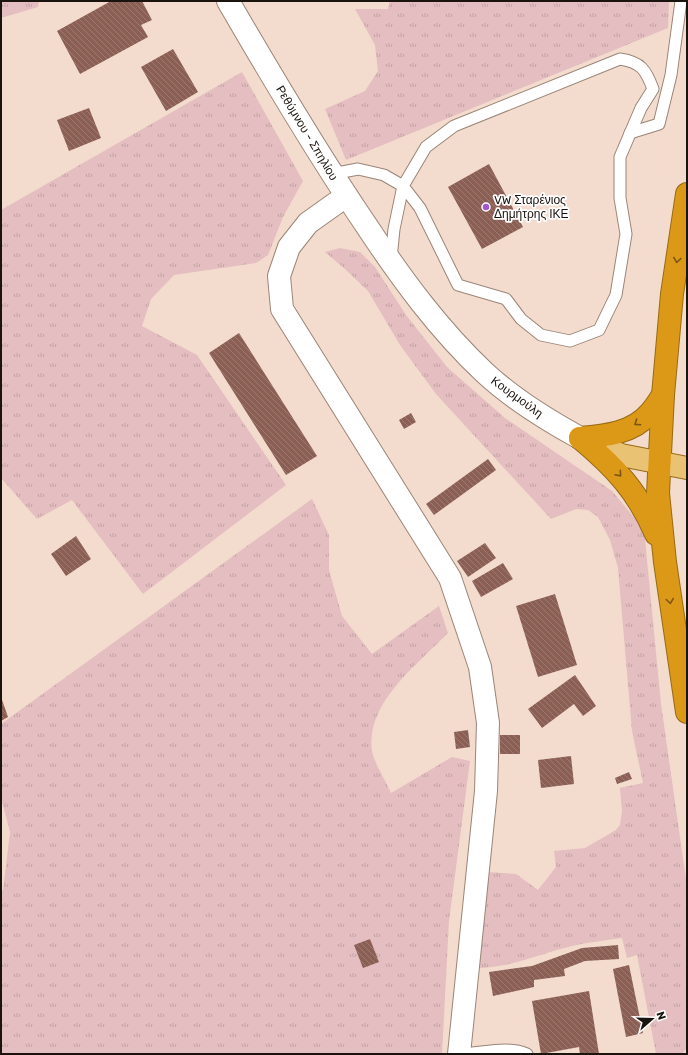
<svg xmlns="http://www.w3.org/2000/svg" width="688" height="1055" font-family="Rubik,sans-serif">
<defs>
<pattern id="grass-tufts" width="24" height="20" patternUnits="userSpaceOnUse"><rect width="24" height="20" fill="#e4bec0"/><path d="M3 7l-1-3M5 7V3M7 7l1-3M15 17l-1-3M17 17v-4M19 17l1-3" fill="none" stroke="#c3a2a4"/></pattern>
<pattern id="building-back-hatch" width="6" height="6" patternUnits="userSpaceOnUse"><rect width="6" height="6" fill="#8c5f54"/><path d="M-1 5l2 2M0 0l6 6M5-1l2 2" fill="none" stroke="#9a7a72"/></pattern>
</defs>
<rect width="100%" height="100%" fill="#f3dccd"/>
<!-- grass -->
<g fill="url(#grass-tufts)">
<polygon points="1,1 39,1 38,7 1,18"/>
<polygon points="390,1 669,1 668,28 346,160 325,109 365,91 378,71 375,45 355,9 388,9"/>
<polygon points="242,72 303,181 283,217 268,255 256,263 174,275 151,299 142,326 197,355 286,485 143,594 72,500 37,519 1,478 1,210"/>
<path d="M340 248 360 252 375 267 406 315 447 367 505 418 612 491 644 529 661 704 687 886V1048L682 1054H656L637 955 627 958 622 938C607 940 591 942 576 945 541 953 509 969 473 968L488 872 516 874 538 890 556 867 554 851 585 848 616 830 620 825 622 811 620 788 643 783 632 731 618 568 610 540 598 517 588 510 576 509 551 519 436 394 400 345 368 291 345 269 325 252Z"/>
<path d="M312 499 329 535V570L342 616 372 654 439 606 448 633C418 664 365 703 372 751 374 763 386 781 391 793L452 757 470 761 449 921 442 1054H1V892L3 890 10 832 1 798V724Z"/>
</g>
<!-- building -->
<g fill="url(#building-back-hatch)">
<polygon points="111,1 142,1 152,20 141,25 148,37 80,74 57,31"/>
<polygon points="173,49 198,92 166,111 141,67"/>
<polygon points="89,108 101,138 69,151 57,120"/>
<polygon points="489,164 523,227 482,249 448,187"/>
<polygon points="239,333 317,456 286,475 209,353"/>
<polygon points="411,413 416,422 404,429 399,420"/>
<polygon points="488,459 496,470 434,515 426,504"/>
<polygon points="76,536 91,559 66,576 51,554"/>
<polygon points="485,543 496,558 468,577 457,561"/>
<polygon points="503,563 513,579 481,597 472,581"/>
<polygon points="555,594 577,665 538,677 516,606"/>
<polygon points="575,675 596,706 583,716 574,704 542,728 528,709"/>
<polygon points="1,697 8,717 1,721"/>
<polygon points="468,730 470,747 456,749 454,732"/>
<rect x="500" y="735" width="20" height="19"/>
<polygon points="571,756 574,784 541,788 538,760"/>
<polygon points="629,772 632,779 617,784 615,778"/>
<polygon points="370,939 379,962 363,968 354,945"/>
<polygon points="618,945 619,959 585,961 564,969 565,976 534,980 534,987 493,996 489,972 532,966 582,948"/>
<polygon points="629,965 643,1033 626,1037 613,969"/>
<polygon points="589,991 599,1054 580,1054 579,1047 541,1054 532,1001"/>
</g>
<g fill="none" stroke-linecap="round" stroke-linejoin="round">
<defs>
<g id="service">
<polyline points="630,133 659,124 671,75 681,1"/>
<path d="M332 174 358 169 384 175 403 186 420 208 458 285 506 299 521 319 541 335 570 341 599 330 616 295 626 234 620 198V157L641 108 653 89C646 70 641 62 620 59L454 126 426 147 403 186 394 229 391 259"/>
<path d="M459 1054C481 1054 506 1045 527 1054"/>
</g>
<polyline id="minor" points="346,196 308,223 289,247 279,276 282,309 450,578 480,667 488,723 486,791 459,1054"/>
<path id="secondary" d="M228 1C272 77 317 153 366 225 401 278 439 330 485 373 513 399 547 420 580 438"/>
<polyline id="primary" points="585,440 621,455 687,468"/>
<g id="motorway">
<polyline points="687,194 672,294 663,395 658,493 665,562 687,712"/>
<path d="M580 438C615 467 638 492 656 534"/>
<path d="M580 438C605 436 633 433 650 413 655 408 659 401 663 395"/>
</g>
</defs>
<!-- service casing -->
<use href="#service" stroke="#9a8577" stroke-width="13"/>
<!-- minor casing -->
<use href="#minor" stroke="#9a8577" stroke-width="24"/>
<!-- secondary casing -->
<use href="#secondary" stroke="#9a8577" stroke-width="24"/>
<!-- primary casing -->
<use href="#primary" stroke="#986a14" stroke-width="24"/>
<!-- motorway casing -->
<use href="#motorway" stroke="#986a14" stroke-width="24"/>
<!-- service -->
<use href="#service" stroke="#fff" stroke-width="11"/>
<!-- minor -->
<use href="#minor" stroke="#fff" stroke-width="22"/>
<!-- secondary -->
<use href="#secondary" stroke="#fff" stroke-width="22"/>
<!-- primary -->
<use href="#primary" stroke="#eac274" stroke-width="22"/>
<!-- motorway -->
<use href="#motorway" stroke="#dc9917" stroke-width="22"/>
</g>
<!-- one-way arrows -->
<defs><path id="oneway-chevron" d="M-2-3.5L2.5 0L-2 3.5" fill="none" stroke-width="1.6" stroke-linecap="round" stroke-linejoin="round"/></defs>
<g stroke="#7c5612">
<use href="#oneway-chevron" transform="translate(677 260) rotate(99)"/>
<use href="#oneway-chevron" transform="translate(637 423) rotate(146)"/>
<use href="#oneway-chevron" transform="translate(619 474) rotate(49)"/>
<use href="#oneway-chevron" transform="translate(670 601) rotate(82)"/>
</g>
<!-- markers -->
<circle fill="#a258cb" stroke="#fff" stroke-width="1.5" cx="486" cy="207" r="4"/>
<g text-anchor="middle" stroke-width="3.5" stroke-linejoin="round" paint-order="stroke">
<!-- street labels -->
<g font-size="12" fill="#1b130e" stroke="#fff">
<text transform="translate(307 133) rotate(59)" y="4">Ρεθύμνου - Σπηλίου</text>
<text transform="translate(517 397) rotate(36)" y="4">Κουρμούλη</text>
</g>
<!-- poi labels -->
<g font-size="12" fill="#1b130e" stroke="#fff" text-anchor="start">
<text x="494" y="204">VW Σταρένιος<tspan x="494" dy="14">Δημήτρης ΙΚΕ</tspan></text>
</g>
</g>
<!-- border -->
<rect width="688" height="1055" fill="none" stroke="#1b130e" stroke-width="4"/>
<!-- north arrow -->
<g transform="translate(652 1019) rotate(70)" stroke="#ffffff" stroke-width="3" paint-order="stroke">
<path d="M0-3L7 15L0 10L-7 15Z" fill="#1b130e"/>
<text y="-6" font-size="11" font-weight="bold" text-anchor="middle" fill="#1b130e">N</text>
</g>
</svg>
